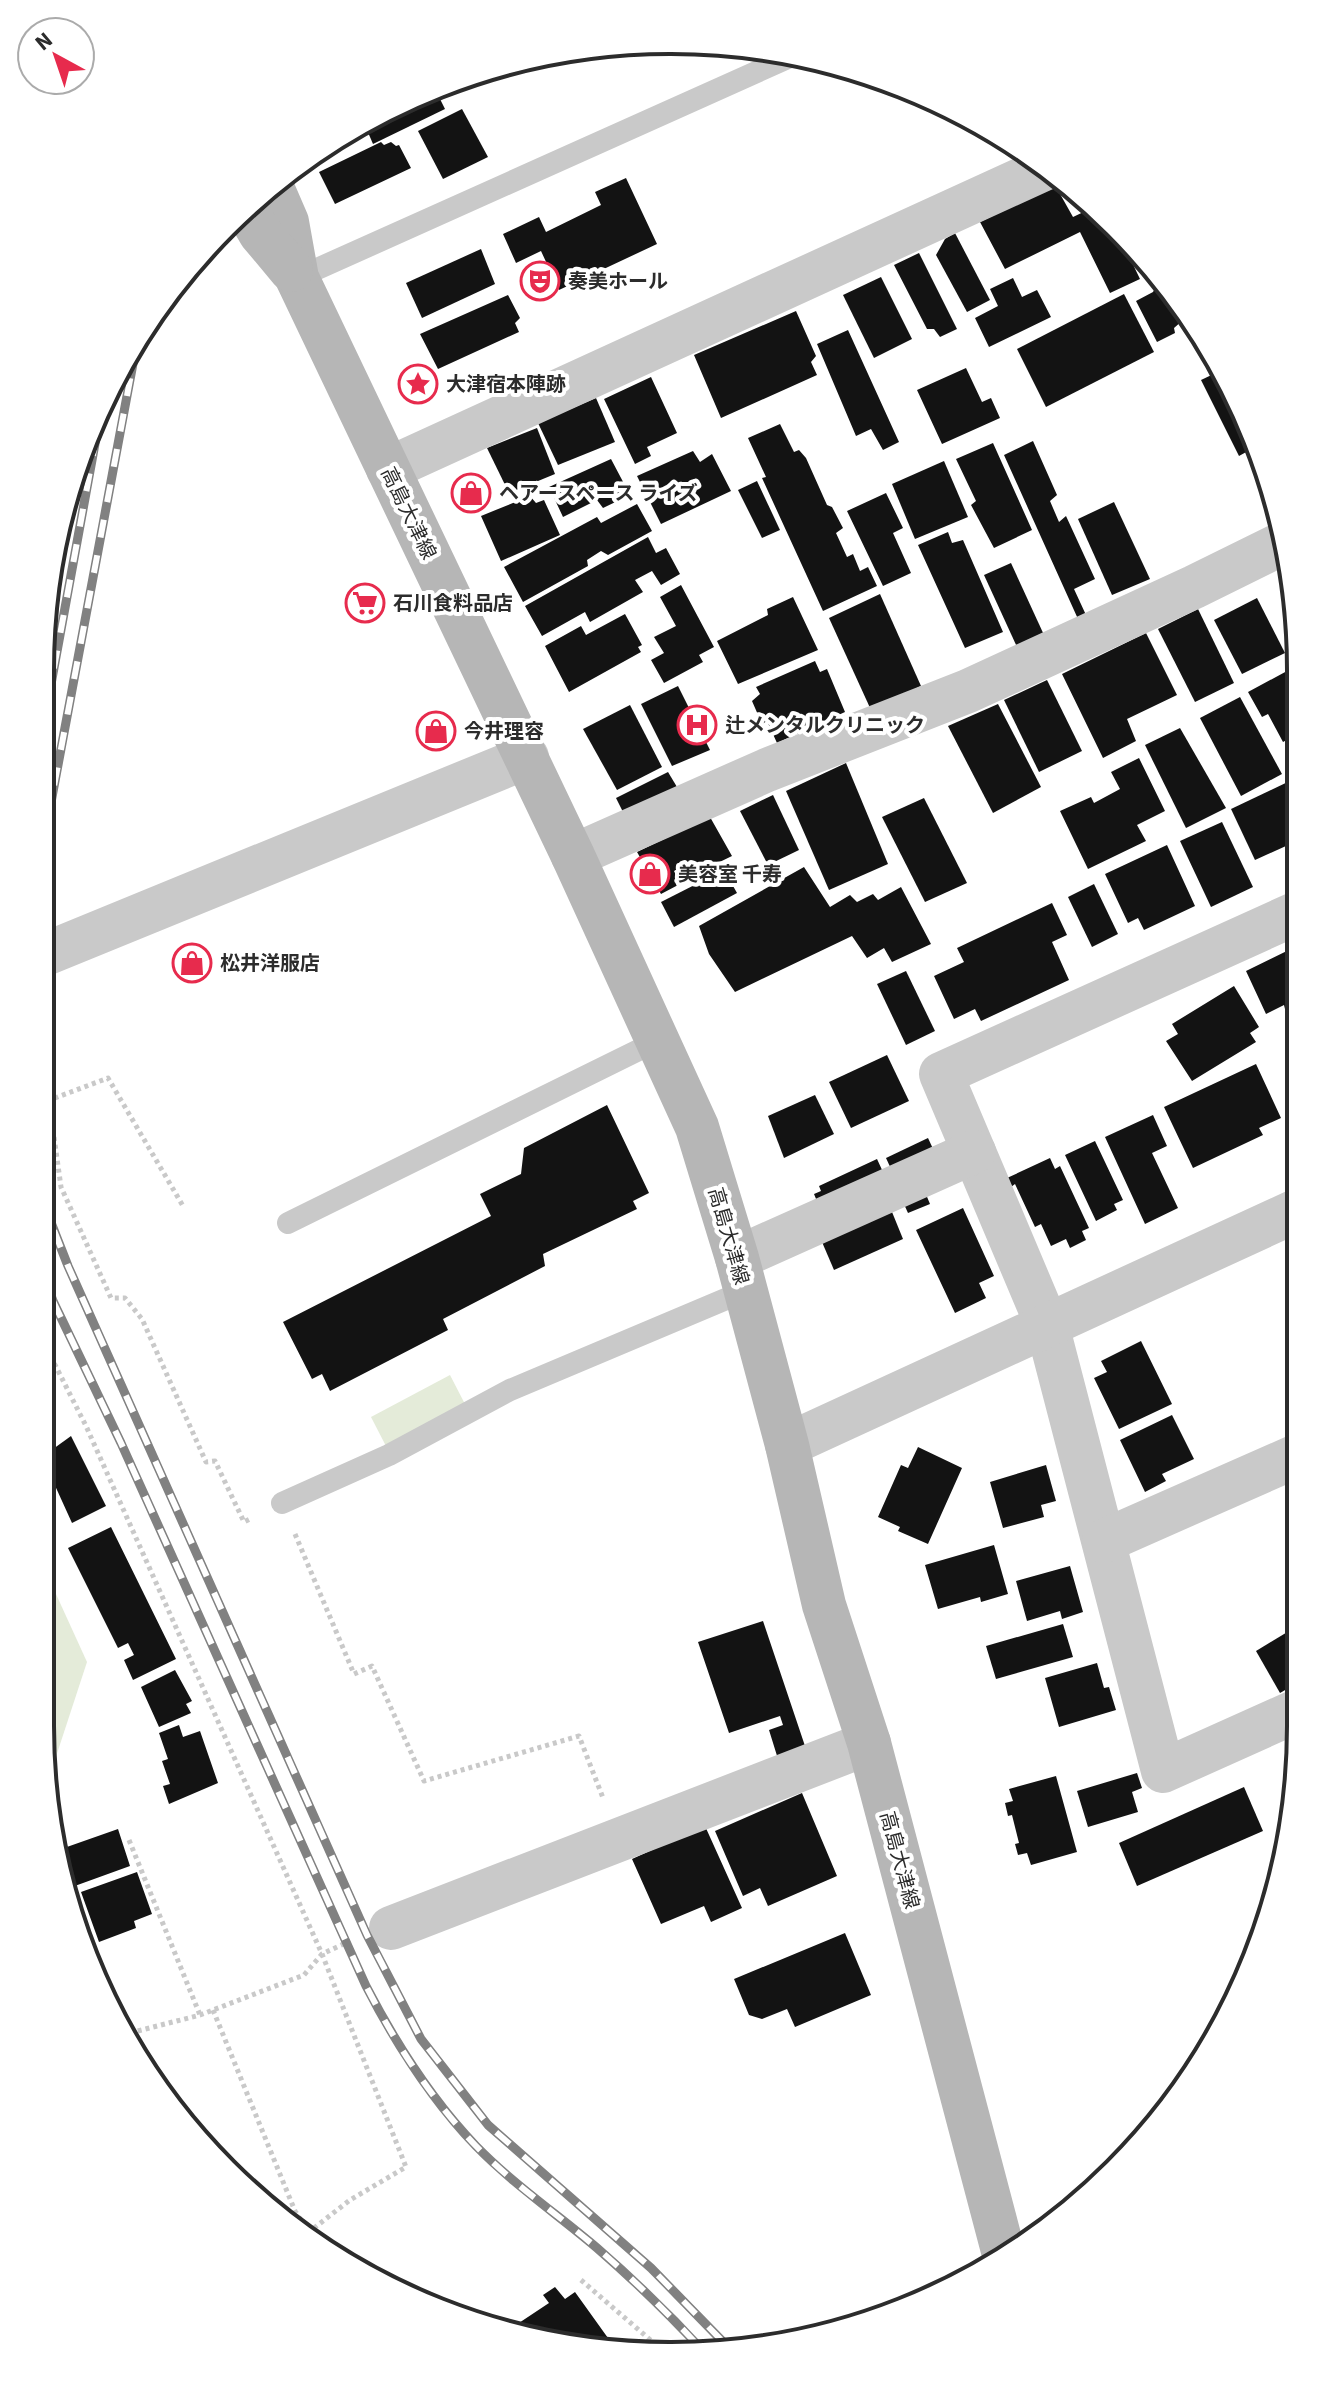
<svg xmlns="http://www.w3.org/2000/svg" width="1341" height="2396" font-family="'Source Sans 3','Noto Sans JP',sans-serif">
<rect width="100%" height="100%" fill="#fff"/>
<!-- green -->
<g fill="#e4ebd9">
<polygon points="450,1375 467,1408 388,1450 371,1417"/>
<polygon points="40,1559 87,1662 49,1778 40,1725"/>
</g>
<!-- building -->
<g fill="#131313">
<polygon points="435,89 445,109 373,144 364,123 392,105"/>
<polygon points="462,109 488,157 443,179 418,131"/>
<polygon points="381,142 384,145 391,142 396,146 399,145 411,168 335,204 319,172"/>
<polygon points="626,178 657,244 559,290 541,251 516,263 503,234 539,217 546,232 601,205 595,192"/>
<polygon points="1055,185 1073,217 1094,207 1112,221 1140,279 1110,293 1080,232 1005,269 980,222"/>
<polygon points="955,233 990,300 967,312 936,255 945,239"/>
<polygon points="481,249 495,284 422,318 406,283"/>
<polygon points="919,253 957,329 940,337 934,329 927,329 894,265"/>
<polygon points="881,277 912,339 874,358 843,295"/>
<polygon points="1013,278 1022,297 1037,290 1051,317 989,347 975,318 998,306 990,289"/>
<polygon points="1163,281 1190,314 1174,328 1175,333 1157,342 1136,301 1153,292 1157,284"/>
<polygon points="1124,294 1154,352 1046,407 1017,349"/>
<polygon points="508,295 520,318 515,323 519,332 438,369 420,334"/>
<polygon points="796,311 816,356 811,362 817,375 721,418 694,355"/>
<polygon points="848,330 899,442 883,450 871,429 856,436 817,344"/>
<polygon points="966,368 982,402 991,398 1000,418 942,444 917,390"/>
<polygon points="1220,371 1257,446 1239,456 1201,380"/>
<polygon points="651,377 677,433 647,447 651,456 635,464 604,399"/>
<polygon points="596,398 615,442 558,465 538,423"/>
<polygon points="780,424 794,452 799,450 806,458 827,505 832,507 843,528 836,533 847,557 853,554 860,571 868,567 877,586 823,611 762,478 766,477 748,438"/>
<polygon points="537,428 555,474 509,493 487,448"/>
<polygon points="1033,441 1057,495 1050,501 1059,522 1066,516 1095,579 1074,589 1086,615 1078,619 1004,455"/>
<polygon points="993,443 1032,530 994,548 971,505 976,501 956,459"/>
<polygon points="693,451 700,462 712,454 731,491 661,524 637,476"/>
<polygon points="611,459 630,495 603,508 597,500 563,517 549,487"/>
<polygon points="944,461 968,517 915,539 892,484"/>
<polygon points="757,481 780,530 762,538 738,490"/>
<polygon points="886,493 903,528 893,533 911,573 883,586 847,511"/>
<polygon points="530,496 536,503 544,500 560,535 501,561 481,516"/>
<polygon points="1114,502 1150,579 1112,595 1078,519"/>
<polygon points="637,504 652,531 608,555 601,551 587,560 588,566 523,602 504,567 597,517 601,523"/>
<polygon points="948,532 952,543 963,540 1003,632 965,648 918,545"/>
<polygon points="648,537 656,553 666,548 680,574 661,585 652,571 635,580 643,592 590,622 585,612 542,636 525,606"/>
<polygon points="1011,563 1044,635 1017,647 984,575"/>
<polygon points="681,585 714,647 699,655 703,662 664,683 651,660 664,653 654,637 676,626 660,597"/>
<polygon points="880,594 921,686 871,710 829,618"/>
<polygon points="793,597 818,650 738,684 717,641 768,615 767,609"/>
<polygon points="1257,598 1285,653 1242,674 1214,620"/>
<polygon points="1198,609 1234,683 1195,702 1158,629"/>
<polygon points="625,614 642,645 638,647 641,652 569,692 545,646 581,626 586,635"/>
<polygon points="1146,633 1177,695 1127,719 1136,741 1103,758 1062,674"/>
<polygon points="815,661 820,672 827,669 845,712 777,743 767,721 762,724 752,701 760,694 756,687"/>
<polygon points="1287,671 1296,689 1296,735 1283,742 1268,714 1262,717 1248,692"/>
<polygon points="1047,680 1082,751 1039,772 1004,700"/>
<polygon points="678,686 710,750 672,766 641,704"/>
<polygon points="1240,697 1282,774 1241,796 1200,718"/>
<polygon points="998,704 1041,787 993,813 948,726"/>
<polygon points="630,705 662,767 617,790 583,729"/>
<polygon points="1180,728 1226,808 1186,828 1145,745"/>
<polygon points="1139,758 1165,811 1137,825 1146,841 1088,869 1060,811 1091,797 1094,803 1120,789 1111,772"/>
<polygon points="846,763 888,864 829,890 786,791"/>
<polygon points="668,772 677,787 623,812 616,798"/>
<polygon points="1294,779 1296,785 1297,841 1255,860 1231,809"/>
<polygon points="773,795 799,850 768,865 740,811"/>
<polygon points="924,798 967,883 925,902 882,817"/>
<polygon points="710,817 732,856 697,873 692,861 674,871 680,884 661,894 637,852"/>
<polygon points="1222,822 1253,887 1211,907 1180,841"/>
<polygon points="1167,845 1195,906 1144,930 1138,918 1128,923 1105,874"/>
<polygon points="804,867 830,907 850,895 857,902 873,894 878,900 901,887 931,944 892,962 884,948 867,958 852,936 735,992 709,954 699,926"/>
<polygon points="724,870 737,893 674,927 661,902"/>
<polygon points="1094,884 1118,934 1092,947 1068,897"/>
<polygon points="1052,903 1067,935 1052,942 1069,980 981,1021 975,1009 954,1019 934,976 964,962 957,948"/>
<polygon points="1297,946 1297,1003 1285,1009 1284,1005 1266,1014 1246,971"/>
<polygon points="906,971 935,1031 906,1045 877,984"/>
<polygon points="1234,986 1259,1027 1250,1033 1256,1042 1192,1081 1166,1041 1178,1034 1172,1024"/>
<polygon points="887,1055 909,1101 851,1128 829,1082"/>
<polygon points="1256,1064 1281,1118 1259,1128 1263,1135 1193,1168 1164,1107"/>
<polygon points="815,1095 834,1134 784,1158 768,1116"/>
<polygon points="607,1105 649,1193 633,1201 637,1209 543,1254 545,1266 443,1319 448,1330 330,1391 322,1374 312,1379 283,1322 491,1216 480,1194 521,1174 524,1148"/>
<polygon points="1153,1115 1167,1146 1152,1153 1178,1208 1145,1224 1105,1137"/>
<polygon points="928,1138 947,1179 905,1199 886,1158"/>
<polygon points="1095,1141 1123,1200 1114,1204 1117,1210 1096,1221 1065,1155"/>
<polygon points="1050,1158 1055,1169 1060,1166 1089,1228 1082,1231 1086,1240 1070,1248 1066,1239 1051,1246 1041,1224 1035,1227 1015,1184 1011,1187 1007,1178"/>
<polygon points="877,1159 895,1198 821,1211 814,1194 821,1191 819,1186"/>
<polygon points="925,1192 930,1204 908,1213 903,1202"/>
<polygon points="963,1208 994,1276 979,1283 986,1298 955,1313 916,1230"/>
<polygon points="892,1212 903,1239 834,1270 822,1242"/>
<polygon points="1141,1341 1172,1404 1119,1429 1094,1378 1107,1372 1101,1361"/>
<polygon points="1172,1415 1194,1459 1162,1474 1166,1481 1145,1492 1120,1440"/>
<polygon points="71,1436 106,1506 72,1523 42,1457"/>
<polygon points="918,1447 962,1468 928,1544 898,1531 900,1527 878,1517 901,1465 908,1468"/>
<polygon points="1046,1465 1056,1501 1041,1505 1044,1517 1003,1528 990,1482"/>
<polygon points="111,1527 176,1659 133,1680 124,1660 134,1655 128,1643 118,1648 68,1548"/>
<polygon points="994,1545 1008,1594 981,1602 980,1597 938,1609 925,1565"/>
<polygon points="1070,1566 1083,1612 1062,1619 1060,1611 1027,1621 1016,1581"/>
<polygon points="763,1621 806,1749 778,1759 769,1730 783,1725 780,1716 729,1733 698,1642"/>
<polygon points="1063,1624 1073,1657 996,1679 986,1646"/>
<polygon points="1299,1625 1299,1682 1280,1693 1256,1651"/>
<polygon points="1097,1663 1104,1688 1109,1687 1116,1710 1059,1727 1045,1678"/>
<polygon points="175,1670 192,1701 186,1704 191,1713 159,1727 141,1687"/>
<polygon points="179,1725 183,1737 200,1731 218,1783 169,1804 163,1786 170,1784 162,1761 168,1759 159,1733"/>
<polygon points="1137,1773 1142,1788 1132,1792 1138,1812 1088,1827 1077,1791"/>
<polygon points="1056,1776 1077,1852 1031,1865 1027,1853 1018,1855 1015,1844 1019,1843 1012,1815 1008,1816 1005,1803 1013,1801 1009,1789"/>
<polygon points="1244,1787 1263,1831 1137,1886 1119,1843"/>
<polygon points="802,1793 837,1876 768,1906 760,1888 743,1896 715,1831"/>
<polygon points="705,1826 742,1908 711,1922 704,1906 661,1924 632,1859"/>
<polygon points="118,1829 130,1866 72,1887 63,1862 68,1860 64,1848"/>
<polygon points="137,1872 152,1914 134,1921 136,1928 99,1942 81,1892"/>
<polygon points="845,1933 871,1995 795,2027 787,2009 762,2019 749,2015 734,1979"/>
<polygon points="555,2287 565,2299 575,2292 613,2345 504,2333 549,2303 543,2295"/>
</g>
<g fill="none" stroke-linecap="round" stroke-linejoin="round">
<!-- path -->
<g stroke="#c9c9c9" stroke-width="5" stroke-dasharray="4 4" stroke-linecap="butt">
<polyline points="41,1076 46,1080 61,1187 111,1298 125,1298 142,1319 206,1462 215,1461 244,1522 252,1518"/>
<polyline points="47,1101 108,1078 183,1206"/>
<polyline points="40,1335 86,1426 322,1954 406,2167 350,2200 305,2235"/>
<polyline points="295,1534 354,1674 372,1666 424,1781 579,1736 603,1798"/>
<polyline points="129,1840 200,2015"/>
<polyline points="213,2010 295,2211 318,2247"/>
<polyline points="130,2033 200,2015 304,1975 322,1954 350,1941"/>
<polyline points="581,2280 662,2350"/>
</g>
<!-- service -->
<g stroke="#c9c9c9" stroke-width="22">
<polyline points="297,278 790,57"/>
<polyline points="288,1223 659,1040"/>
<polyline points="282,1503 389,1455 510,1390 745,1291"/>
</g>
<!-- minor -->
<g stroke="#c9c9c9" stroke-width="44">
<polyline points="388,469 1044,169"/>
<polyline points="573,856 767,770 968,691 1194,587 1285,542"/>
<polyline points="1297,913 941,1074 1047,1325 1163,1771 1299,1710"/>
<polyline points="41,951 48,953 527,757"/>
<polyline points="737,1258 974,1152"/>
<polyline points="787,1445 1298,1210"/>
<polyline points="1104,1541 1299,1455"/>
<polyline points="391,1928 869,1743"/>
</g>
<!-- secondary -->
<g stroke="#b6b6b6" stroke-width="44">
<polyline points="271,185 287,222 297,278 573,856 697,1127 737,1258 787,1445 824,1605 869,1743 1003,2251"/>
<polyline points="246,209 260,233 291,270"/>
</g>
<defs>
<g id="rail">
<polyline points="41,739 101,411"/>
<polyline points="41,856 138,337"/>
<polyline points="41,1197 68,1266 367,1935 421,2039 488,2125 651,2268 731,2350"/>
<path d="M41 1267 53 1301 121 1443 366 1986C396 2044 431 2099 476 2146 513 2184 557 2214 597 2248 635 2281 672 2317 706 2354"/>
</g>
</defs>
<!-- rail casing -->
<use href="#rail" stroke="#818181" stroke-width="9"/>
<!-- rail -->
<use href="#rail" stroke="#fff" stroke-width="6" stroke-dasharray="18" stroke-linecap="butt"/>
</g>
<!-- icons -->
<defs>
<symbol id="theatre-ring" viewBox="-11 -11 22 22"><circle r="9.5" fill="#fff" stroke="#e72b4d" stroke-width="1.5"/><path d="M-5-5.5Q0-4 5-5.5V0Q5 5 0 6Q-5 5-5 0ZM-3.3-2.5H-1v1.5H-3.3ZM1-2.5H3.3v1.5H1ZM-2.8 1Q0 5.5 2.8 1Z" fill="#e72b4d"/></symbol>
<symbol id="sight-ring" viewBox="-11 -11 22 22"><circle r="9.5" fill="#fff" stroke="#e72b4d" stroke-width="1.5"/><path d="M0-6L1.8-2.2L6-1.7L2.9 1.2L3.7 5.4L0 3.3L-3.7 5.4L-2.9 1.2L-6-1.7L-1.8-2.2Z" fill="#e72b4d"/></symbol>
<symbol id="shop-ring" viewBox="-11 -11 22 22"><circle r="9.5" fill="#fff" stroke="#e72b4d" stroke-width="1.5"/><path d="M-5-2.5h2.3a2.7 3.5 0 0 1 5.4 0H5L5.5 6h-11ZM-1.5-2.5h3a1.5 2.3 0 0 0-3 0Z" fill="#e72b4d"/></symbol>
<symbol id="supermarket-ring" viewBox="-11 -11 22 22"><circle r="9.5" fill="#fff" stroke="#e72b4d" stroke-width="1.5"/><path d="M-6-5.5h2.5l.6 2H6L4.5 2H-2.5L-4.4-4H-6ZM-1.5 3.2a1.3 1.3 0 1 0 .1 0ZM3 3.2a1.3 1.3 0 1 0 .1 0Z" fill="#e72b4d"/></symbol>
<symbol id="hospital-ring" viewBox="-11 -11 22 22"><circle r="9.5" fill="#fff" stroke="#e72b4d" stroke-width="1.5"/><path d="M-5-5h3v3.5h4V-5h3V5h-3V1.5h-4V5h-3Z" fill="#e72b4d"/></symbol>
</defs>
<g fill-rule="evenodd">
<use href="#theatre-ring" x="518" y="259" width="44" height="44"/>
<use href="#sight-ring" x="396" y="362" width="44" height="44"/>
<use href="#shop-ring" x="449" y="471" width="44" height="44"/>
<use href="#supermarket-ring" x="343" y="581" width="44" height="44"/>
<use href="#hospital-ring" x="675" y="703" width="44" height="44"/>
<use href="#shop-ring" x="414" y="709" width="44" height="44"/>
<use href="#shop-ring" x="628" y="852" width="44" height="44"/>
<use href="#shop-ring" x="170" y="941" width="44" height="44"/>
</g>
<g text-anchor="middle" stroke-width="8" stroke-linejoin="round" paint-order="stroke">
<!-- poi labels -->
<g font-size="20" font-weight="bold" fill="#2c2c2c" stroke="#fff" text-anchor="start">
<text x="568" y="288">奏美ホール</text>
<text x="446" y="391">大津宿本陣跡</text>
<text x="499" y="500">ヘアースペース ライズ</text>
<text x="393" y="610">石川食料品店</text>
<text x="725" y="732">辻メンタルクリニック</text>
<text x="464" y="738">今井理容</text>
<text x="678" y="881">美容室 千寿</text>
<text x="220" y="970">松井洋服店</text>
</g>
<!-- street labels -->
<g font-size="20" fill="#2c2c2c" stroke="#fff">
<text transform="translate(409 513) rotate(64)" y="7">高島大津線</text>
<text transform="translate(729 1236) rotate(74)" y="7">高島大津線</text>
<text transform="translate(900 1860) rotate(75)" y="7">高島大津線</text>
</g>
</g>
<!-- crop -->
<path d="M0 0H1341V2396H0ZM670 54H671A616 616 0 0 1 1287 670V1726A616 616 0 0 1 671 2342H670A616 616 0 0 1 54 1726V670A616 616 0 0 1 670 54Z" fill="#fff" fill-rule="evenodd"/>
<path fill="none" stroke="#2c2c2c" stroke-width="4" d="M670 54H671A616 616 0 0 1 1287 670V1726A616 616 0 0 1 671 2342H670A616 616 0 0 1 54 1726V670A616 616 0 0 1 670 54Z"/>
<!-- north arrow -->
<g transform="translate(56 56) rotate(320)"><circle r="38" fill="#ffffff" stroke="#ababab" stroke-width="2"/>
<path d="M0-6L14 30L0 20L-14 30Z" fill="#e72b4d"/>
<text y="-12" font-size="22" font-weight="bold" text-anchor="middle" fill="#2c2c2c">N</text>
</g>
</svg>
